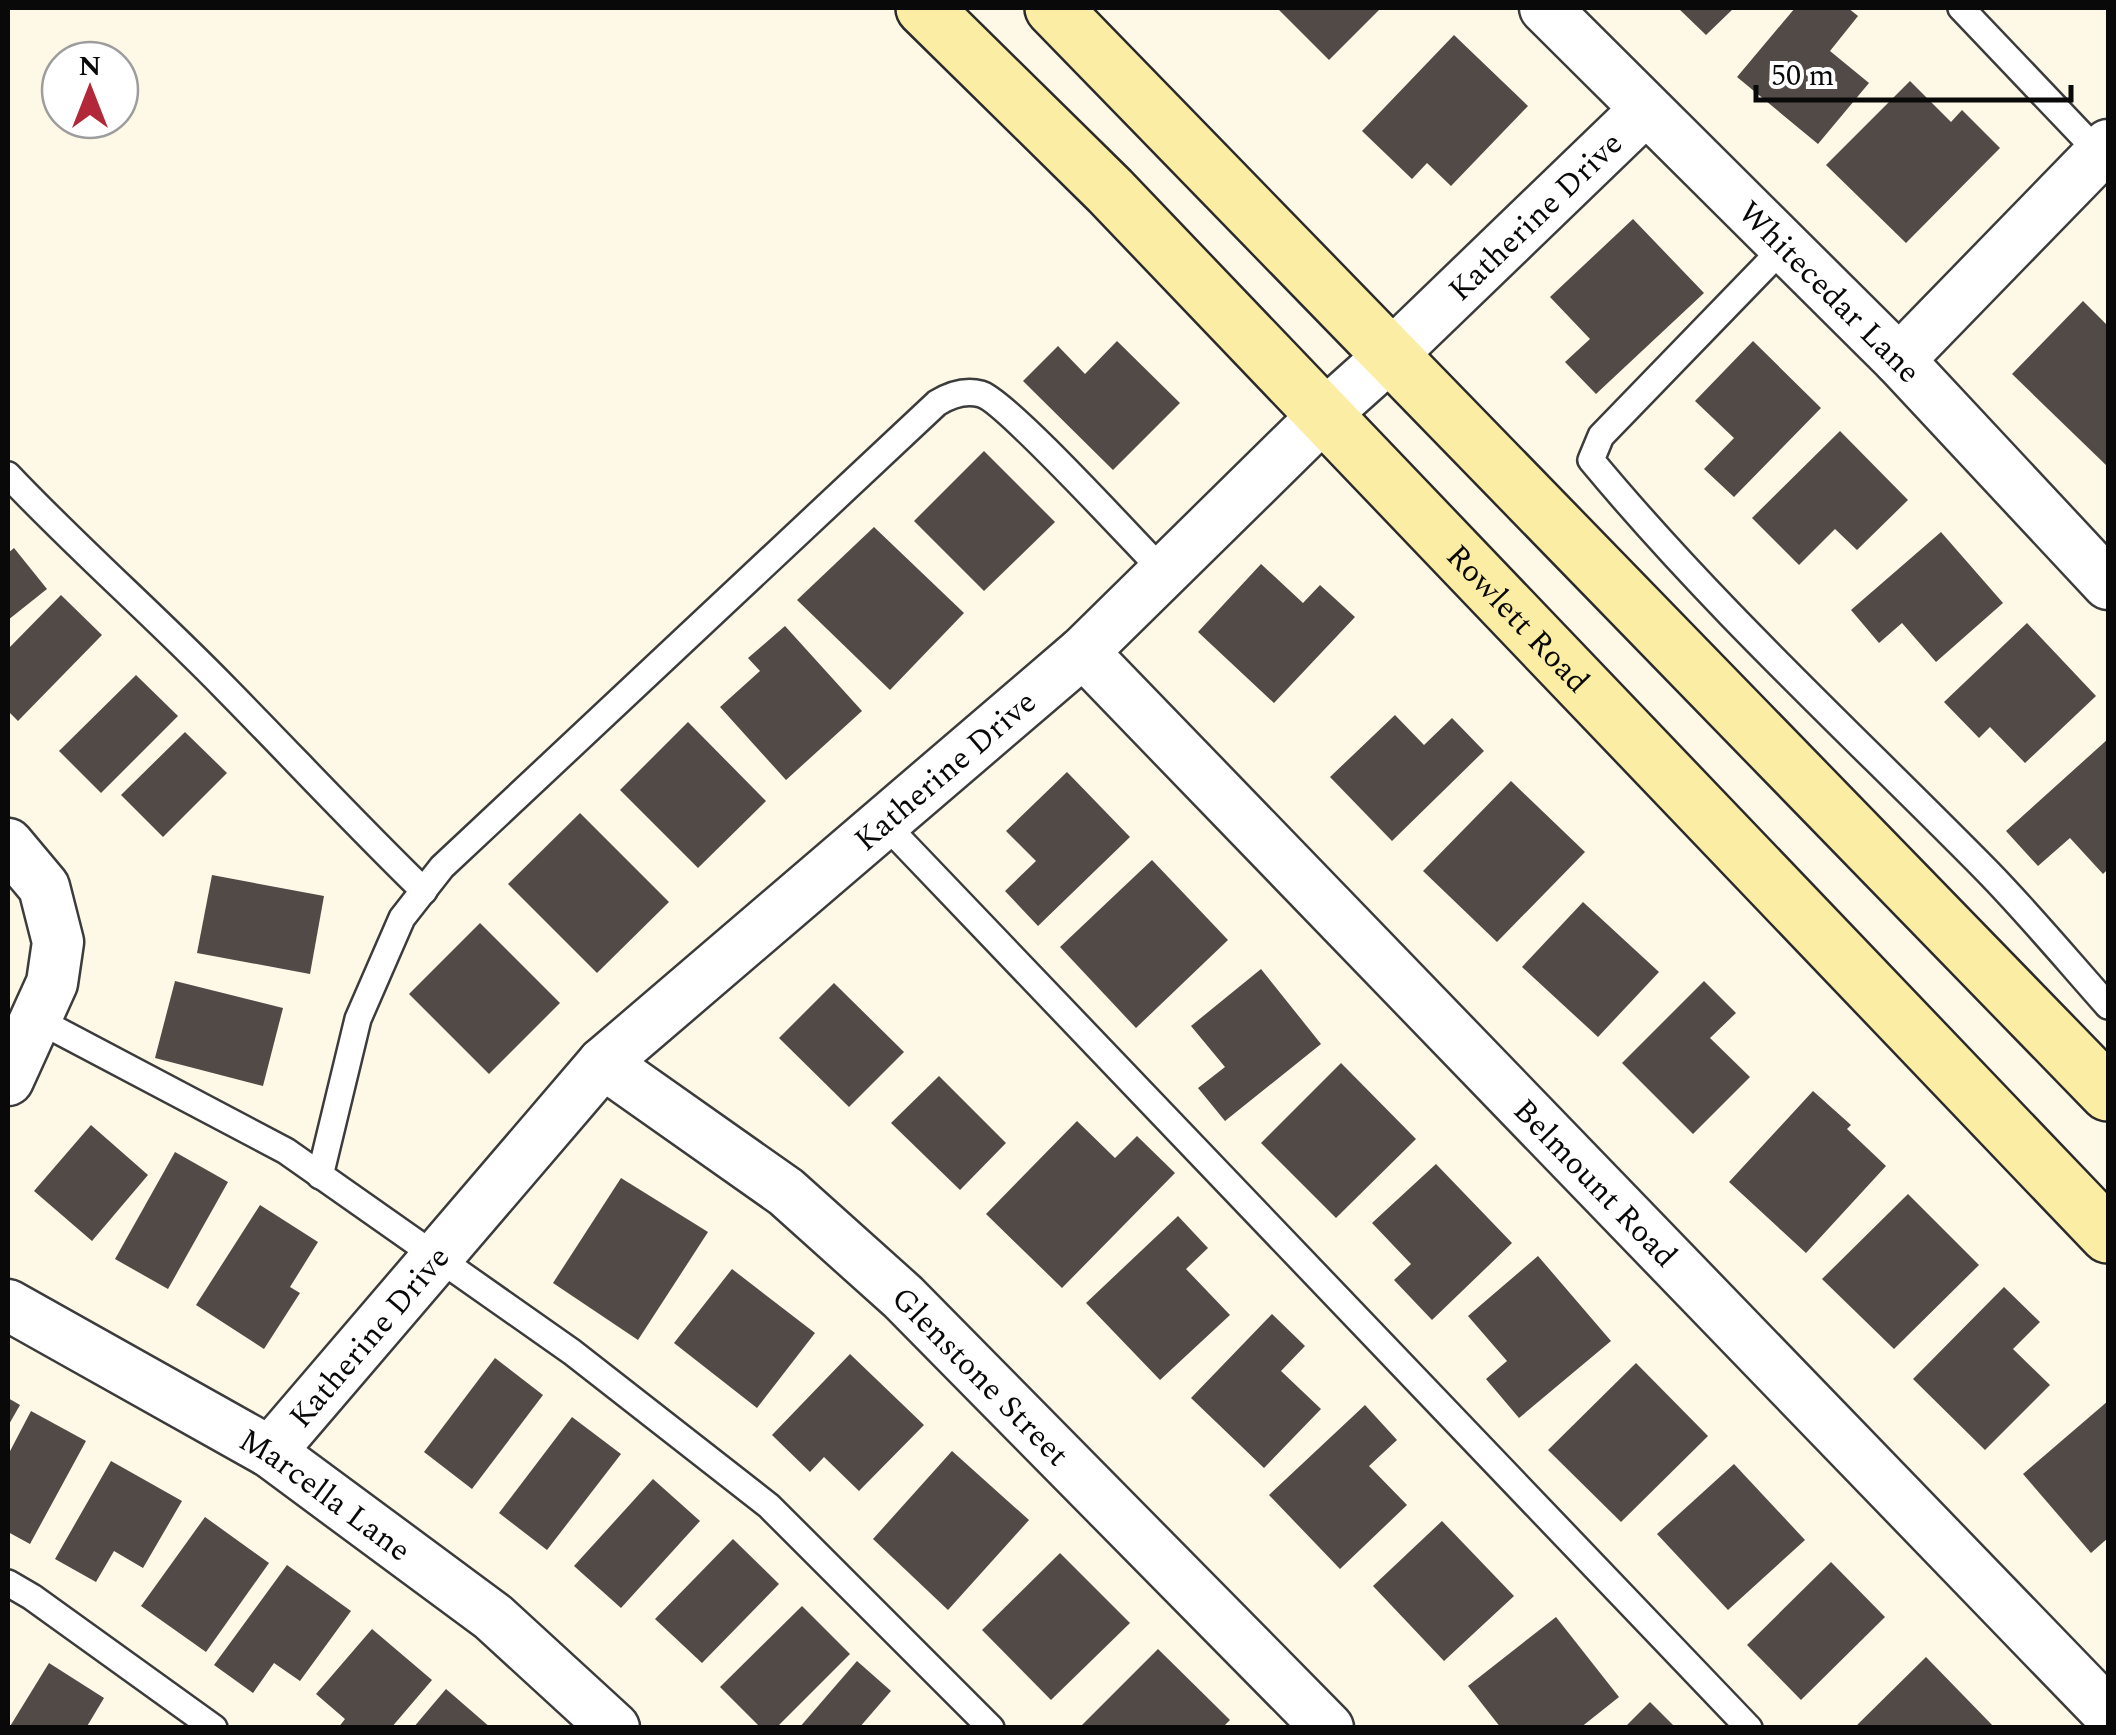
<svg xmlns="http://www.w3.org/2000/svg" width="2116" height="1735" font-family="Spectral,serif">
<rect width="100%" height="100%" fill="#fef8e7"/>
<!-- building -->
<g fill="#514a46">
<polygon points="1277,8 1381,8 1329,60"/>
<polygon points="1678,8 1734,8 1706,35"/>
<polygon points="1795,8 1848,8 1858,16 1830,51 1869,83 1818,144 1737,77"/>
<polygon points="1454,35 1528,106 1451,186 1427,163 1412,179 1362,131"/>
<polygon points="1910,81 1951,122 1962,110 2000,148 1906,243 1826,165"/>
<polygon points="1633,219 1704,293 1596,394 1565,362 1590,339 1550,297"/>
<polygon points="2083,301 2108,326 2108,467 2012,374"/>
<polygon points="1117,341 1180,403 1113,470 1023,381 1058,346 1085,374"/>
<polygon points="1753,341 1821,408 1734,497 1704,469 1734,438 1695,401"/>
<polygon points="1840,431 1908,500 1857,550 1835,529 1799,565 1752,518"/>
<polygon points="984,451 1055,522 984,591 914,521"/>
<polygon points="874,527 964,613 890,690 797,600"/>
<polygon points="1941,532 2003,603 1936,662 1902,623 1879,643 1851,610"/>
<polygon points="14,548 47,589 8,620 8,553"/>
<polygon points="1261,564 1303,603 1320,585 1355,617 1274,703 1198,632"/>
<polygon points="61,595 102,635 18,721 8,711 8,649"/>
<polygon points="2027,623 2096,696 2025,763 1990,727 1979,738 1944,702"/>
<polygon points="785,626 862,711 786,780 720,707 760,671 748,658"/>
<polygon points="136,675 178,716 101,793 59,751"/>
<polygon points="1395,715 1424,745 1452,718 1484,751 1392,841 1330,777"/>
<polygon points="688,722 766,801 698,868 620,790"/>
<polygon points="185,732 227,773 163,837 121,795"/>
<polygon points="2108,739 2108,869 2103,874 2070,838 2038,866 2006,831"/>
<polygon points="1067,772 1130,837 1038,926 1005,891 1036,861 1006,831"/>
<polygon points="1511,781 1585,852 1497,942 1423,871"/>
<polygon points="580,813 669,902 597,973 508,884"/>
<polygon points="1152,860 1228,940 1136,1028 1060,947"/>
<polygon points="212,875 324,896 310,974 197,953"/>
<polygon points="1583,902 1659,972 1598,1037 1522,967"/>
<polygon points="480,923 560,1003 489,1074 409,994"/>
<polygon points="1261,969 1321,1044 1225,1121 1198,1088 1225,1067 1191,1026"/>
<polygon points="175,981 283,1008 263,1086 155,1058"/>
<polygon points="1704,981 1736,1013 1710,1038 1750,1077 1693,1134 1622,1063"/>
<polygon points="834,983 904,1052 849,1107 779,1038"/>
<polygon points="1341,1063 1416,1139 1336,1218 1261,1143"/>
<polygon points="939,1076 1006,1143 960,1190 891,1123"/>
<polygon points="1813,1091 1851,1125 1847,1129 1886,1166 1806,1253 1729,1182"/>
<polygon points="1077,1121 1115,1158 1137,1136 1175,1173 1062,1288 986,1214"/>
<polygon points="91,1125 148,1175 92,1241 34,1191"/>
<polygon points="175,1152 228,1182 168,1289 115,1259"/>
<polygon points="1436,1164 1512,1243 1432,1320 1394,1280 1411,1264 1372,1223"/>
<polygon points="621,1178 708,1232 638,1340 553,1283"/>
<polygon points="1908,1194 1979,1265 1894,1349 1822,1279"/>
<polygon points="260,1205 318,1242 290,1287 300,1293 264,1349 196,1305"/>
<polygon points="1178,1216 1208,1248 1186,1269 1230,1315 1160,1380 1086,1303"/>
<polygon points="1538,1256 1611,1341 1519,1418 1486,1379 1507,1361 1468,1316"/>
<polygon points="732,1269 815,1333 757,1408 674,1343"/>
<polygon points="2004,1287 2040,1322 2013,1349 2050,1385 1985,1450 1913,1379"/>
<polygon points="1272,1314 1305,1346 1281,1371 1321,1409 1264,1468 1191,1398"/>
<polygon points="850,1354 924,1425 859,1491 824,1457 810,1472 772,1435"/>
<polygon points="495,1358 543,1395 472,1489 424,1452"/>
<polygon points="1636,1363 1708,1436 1621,1522 1548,1450"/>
<polygon points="8,1398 20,1405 8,1426"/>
<polygon points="2108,1401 2108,1538 2091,1553 2023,1474"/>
<polygon points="1365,1405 1397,1440 1369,1466 1407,1505 1340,1569 1269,1495"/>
<polygon points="31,1411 86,1441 30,1544 8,1532 8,1455"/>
<polygon points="572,1417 621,1454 547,1550 499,1513"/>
<polygon points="952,1451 1029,1520 948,1610 873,1539"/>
<polygon points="111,1461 182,1501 143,1568 114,1551 96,1582 55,1559"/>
<polygon points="1734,1464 1805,1540 1728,1610 1657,1534"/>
<polygon points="653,1479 700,1521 621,1608 574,1566"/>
<polygon points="205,1517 269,1563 206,1652 141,1606"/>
<polygon points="1442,1521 1514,1596 1444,1661 1373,1586"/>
<polygon points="733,1539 779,1584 702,1663 655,1619"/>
<polygon points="1060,1553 1130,1623 1051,1700 982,1630"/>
<polygon points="1831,1562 1885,1617 1801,1700 1747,1645"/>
<polygon points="287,1565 351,1611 300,1681 274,1663 253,1693 214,1665"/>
<polygon points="802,1606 850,1654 776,1728 761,1728 720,1687"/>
<polygon points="1556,1617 1619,1697 1580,1728 1501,1728 1468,1686"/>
<polygon points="372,1629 432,1680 391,1728 338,1728 345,1719 316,1694"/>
<polygon points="1158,1649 1230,1720 1222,1728 1079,1728"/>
<polygon points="1926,1657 1995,1728 1854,1728"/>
<polygon points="857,1661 891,1691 859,1728 799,1728"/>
<polygon points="49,1663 104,1698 86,1728 9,1728"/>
<polygon points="446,1689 491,1728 413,1728"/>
<polygon points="1650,1702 1676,1728 1624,1728"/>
</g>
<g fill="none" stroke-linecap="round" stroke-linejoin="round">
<defs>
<g id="service">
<polyline points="1961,8 2100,154"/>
<path d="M1784 247 1601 436 1591 460C1713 607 1853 735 1987 871 2029 914 2068 961 2108 1006"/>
<path d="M8 475C78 549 155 616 226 689 292 756 356 825 424 891"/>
<polyline points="884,823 1749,1728"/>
<polyline points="36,1019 286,1151 572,1352 769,1506 991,1728"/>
<path d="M320 1176 358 1019 402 918 442 867 937 403C950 395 966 390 981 394 1005 400 1137 545 1164 572"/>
<polyline points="8,1583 32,1597 214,1728"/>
</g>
<g id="minor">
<path id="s1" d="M1545 8 1899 360 2108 584"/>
<polyline points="1899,360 2108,145"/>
<path id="s2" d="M1083 652 2108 1713"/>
<polyline points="8,844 44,887 58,942 52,983 8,1080"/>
<path id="s3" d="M603 1063 786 1192 903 1297 1328 1728"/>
<path id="s4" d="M8 1305 270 1452 493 1617 614 1728"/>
<path id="s5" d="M270 1452 603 1063 1083 652 1325 414 1392 354 1645 110"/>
</g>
<g id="secondary">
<path id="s6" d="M924 8 1110 191 2108 1235"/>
<polyline points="1053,8 2108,1093"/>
</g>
</defs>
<!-- service casing -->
<use href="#service" stroke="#3c3c3c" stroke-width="30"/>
<!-- minor casing -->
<use href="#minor" stroke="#3c3c3c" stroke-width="55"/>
<!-- secondary casing -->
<use href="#secondary" stroke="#2b2b2b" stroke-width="60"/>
<!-- service -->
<use href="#service" stroke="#fff" stroke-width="25"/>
<!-- minor -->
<use href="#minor" stroke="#fff" stroke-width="50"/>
<!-- secondary -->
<use href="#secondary" stroke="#fceda4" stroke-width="55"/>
</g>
<g text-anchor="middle" stroke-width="10" stroke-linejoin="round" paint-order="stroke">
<!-- street labels -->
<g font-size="32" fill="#090909" stroke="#fff">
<text dy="11" stroke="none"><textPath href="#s5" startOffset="1772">Katherine Drive</textPath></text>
<text dy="11" stroke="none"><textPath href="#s1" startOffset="402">Whitecedar Lane</textPath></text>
<text dy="11" stroke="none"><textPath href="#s6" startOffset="852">Rowlett Road</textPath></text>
<text dy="11" stroke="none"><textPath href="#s5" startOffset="962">Katherine Drive</textPath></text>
<text dy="11" stroke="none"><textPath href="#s2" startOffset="738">Belmount Road</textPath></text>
<text dy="11" stroke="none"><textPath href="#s5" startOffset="152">Katherine Drive</textPath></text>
<text dy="11" stroke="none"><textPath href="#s3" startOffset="492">Glenstone Street</textPath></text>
<text dy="11" stroke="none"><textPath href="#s4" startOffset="370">Marcella Lane</textPath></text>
</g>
</g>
<!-- border -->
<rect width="2116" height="1735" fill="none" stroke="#090909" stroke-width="20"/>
<!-- north arrow -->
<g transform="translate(90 90)"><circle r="48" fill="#ffffff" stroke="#9d9d9d" stroke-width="2.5"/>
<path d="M0-8L18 38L0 25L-18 38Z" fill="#b22838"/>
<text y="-15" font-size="28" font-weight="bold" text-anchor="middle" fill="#090909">N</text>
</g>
<!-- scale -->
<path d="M1756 85v15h315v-15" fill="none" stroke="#090909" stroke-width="5"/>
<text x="1771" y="85" font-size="30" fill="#090909" stroke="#ffffff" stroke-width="8" paint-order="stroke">50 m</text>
</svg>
